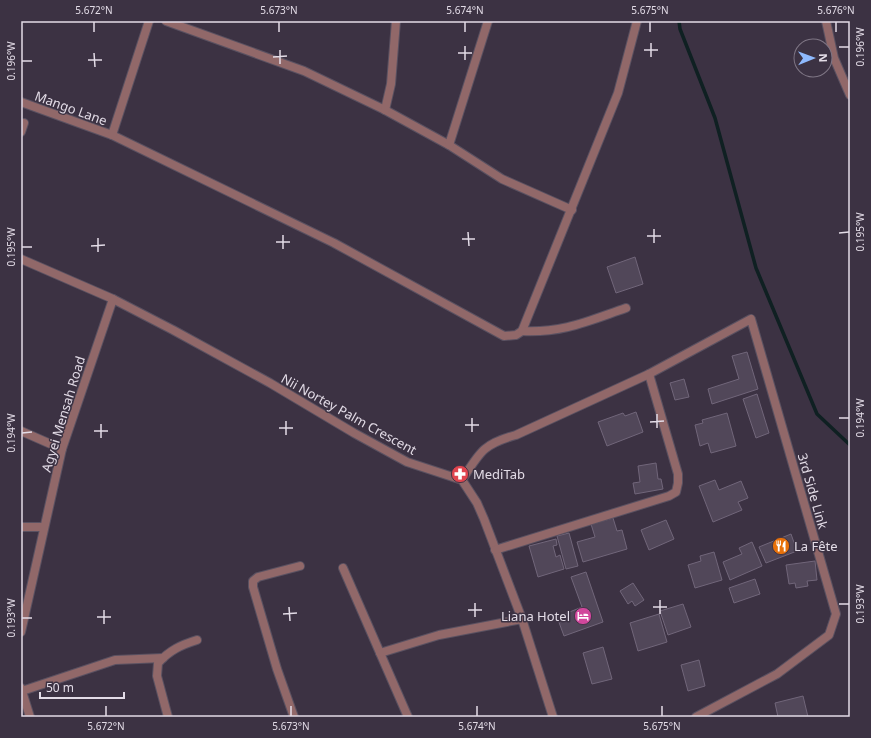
<svg xmlns="http://www.w3.org/2000/svg" width="871" height="738" font-family="'Noto Sans',sans-serif">
<rect width="100%" height="100%" fill="#3c3243"/>
<g fill="none" stroke-linecap="round" stroke-linejoin="round">
<!-- stream -->
<polyline stroke="#0f2022" stroke-width="3.5" points="679,21 680,29 715,118 756,268 817,414 850,445"/>
</g>
<!-- building -->
<g fill="#514759" stroke="#71667a">
<polygon points="635,257 643,284 616,293 607,267"/>
<polygon points="747,352 758,389 712,404 708,389 739,379 732,356"/>
<polygon points="684,379 689,397 675,400 670,383"/>
<polygon points="757,394 769,433 756,438 743,399"/>
<polygon points="636,412 643,432 607,446 598,422 623,413 625,416"/>
<polygon points="727,413 736,446 711,453 708,443 700,446 695,425 703,423 702,420"/>
<polygon points="656,463 658,479 661,479 663,489 635,494 633,483 640,482 638,466"/>
<polygon points="715,480 719,490 741,481 748,498 738,502 742,510 713,522 699,486"/>
<polygon points="613,518 617,531 622,530 627,549 583,562 577,542 595,537 591,524"/>
<polygon points="666,520 674,539 649,550 641,530"/>
<polygon points="569,533 578,566 566,569 557,536"/>
<polygon points="791,534 797,551 766,563 759,547"/>
<polygon points="556,539 557,545 553,546 556,557 560,555 564,569 538,577 529,546"/>
<polygon points="752,542 762,566 730,580 723,562 742,554 739,548"/>
<polygon points="714,552 722,580 695,588 688,565 701,561 700,556"/>
<polygon points="815,561 817,580 807,581 808,586 796,588 795,583 789,584 786,565"/>
<polygon points="586,572 603,622 564,636 557,617 582,607 571,577"/>
<polygon points="755,579 760,594 734,603 729,588"/>
<polygon points="633,583 644,600 635,606 632,601 628,604 620,591"/>
<polygon points="683,604 691,627 668,635 660,611"/>
<polygon points="659,614 667,642 638,651 630,623"/>
<polygon points="603,647 612,679 592,684 583,653"/>
<polygon points="699,660 705,686 688,691 681,665"/>
<polygon points="803,696 808,717 778,717 775,703"/>
</g>
<g fill="none" stroke-linecap="round" stroke-linejoin="round">
<defs>
<g id="minor">
<polyline points="166,21 304,71 385,110 449,145 502,179 572,210"/>
<polyline points="826,21 834,58 850,95"/>
<polyline points="21,102 112,135 334,243 504,336 516,335 522,331 618,93 637,21"/>
<polyline points="385,110 391,84 396,21"/>
<polyline points="21,132 24,123"/>
<polyline points="112,135 149,21"/>
<polyline points="449,145 488,21"/>
<polyline points="21,259 113,299 173,330 270,383 354,433 407,462 462,480 477,503 484,519 522,619 553,717"/>
<path d="M522 331C563 333 588 321 626 308"/>
<polyline points="649,374 751,319 836,614 829,635 777,674 696,717"/>
<polyline points="21,431 62,449"/>
<path d="M462 480C480 452 483 444 516 435L649 374 678 474V483L676 492 669 496 495 550"/>
<polyline points="21,527 44,527"/>
<polyline points="343,568 408,717"/>
<polyline points="21,632 62,449 113,299"/>
<polyline points="380,653 439,635 522,619"/>
<polyline points="21,688 30,717"/>
<polyline points="22,691 115,660 163,658"/>
<path d="M168 717 157 676 158 663C170 650 181 645 197 640"/>
<polyline points="294,717 277,669 253,587 253,581 258,577 300,566"/>
</g>
</defs>
<!-- minor casing -->
<use href="#minor" stroke="#5a5161" stroke-width="10"/>
<!-- minor -->
<use href="#minor" stroke="#916869" stroke-width="8"/>
</g>
<!-- ticks -->
<path fill="none" stroke="#e3dce7" stroke-width="1.5" d="M94 22V32M279 22V32M465 22V32M650 22V32M836 22V32M651 43V57M465 46V60M839 47H849M280 50V64M644 50H658M94 53 95 67M458 53H472M273 57 287 56M88 60H102M22 61H32M654 229V243M468 232 469 246M839 233 849 232M283 235V249M647 236H661M98 238V252M462 239H475M276 242H290M91 246 105 245M22 247H32M657 414V428M472 418V432M839 418H849M286 421V435M650 422 664 421M101 424V438M465 425H479M279 428H293M94 431H108M22 433 32 432M660 600V614M475 603V617M839 604H849M289 607 290 621M653 607H667M104 610V624M468 610H482M283 614 297 613M97 617H111M22 618H32M106 706V716M291 706V716M477 706V716M662 706V716"/>
<!-- icons -->
<defs>
<symbol id="pharmacy-disc" viewBox="-11 -11 22 22"><circle r="9.5" fill="#e0444e" stroke="#3c3243"/><path d="M-2-6h4v4h4v4h-4v4h-4v-4h-4v-4h4Z" fill="#fff"/></symbol>
<symbol id="restaurant-disc" viewBox="-11 -11 22 22"><circle r="9.5" fill="#e8710a" stroke="#3c3243"/><path d="M-5-6h1v4h1v-4h1v4h1v-4h1v5L-1.5 .5V6h-2V.5L-5-1ZM5-6V6H3V1.5H1.5Q1.5-4 5-6Z" fill="#fff"/></symbol>
<symbol id="hotel-disc" viewBox="-11 -11 22 22"><circle r="9.5" fill="#d1479c" stroke="#3c3243"/><path d="M-6-4.5h1.5V1H6V5H4.5V3h-9V5H-6ZM-4 0a1.8 1.8 0 1 1 3.6 0ZM.5 0V-2.5h3Q6-2.5 6 0Z" fill="#fff"/></symbol>
</defs>
<g fill-rule="evenodd">
<use href="#pharmacy-disc" x="450" y="464" width="20" height="20"/>
<use href="#restaurant-disc" x="771" y="536" width="20" height="20"/>
<use href="#hotel-disc" x="573" y="606" width="20" height="20"/>
</g>
<g text-anchor="middle" stroke-width="3" stroke-linejoin="round" paint-order="stroke">
<!-- street labels -->
<g font-size="13" fill="#e3dce7" stroke="#3c3243">
<text transform="translate(71 108) rotate(20)" y="5">Mango Lane</text>
<text transform="translate(63 414) rotate(-73)" y="5">Agyei Mensah Road</text>
<text transform="translate(349 414) rotate(29)" y="5">Nii Nortey Palm Crescent</text>
<text transform="translate(813 491) rotate(74)" y="5">3rd Side Link</text>
</g>
<!-- poi labels -->
<g font-size="13" fill="#e3dce7" stroke="#3c3243" text-anchor="start">
<text x="473" y="479">MediTab</text>
<text x="794" y="551">La Fête</text>
<text x="570" y="621" text-anchor="end">Liana Hotel</text>
</g>
</g>
<!-- border -->
<rect width="871" height="738" fill="none" stroke="#3c3243" stroke-width="44"/>
<!-- north arrow -->
<g transform="translate(813 58) rotate(89)"><circle r="19" fill="#3c3243" stroke="#7f7685"/>
<path d="M0-3L7 15L0 10L-7 15Z" fill="#8eb9fd"/>
<text y="-6" font-size="11" font-weight="bold" text-anchor="middle" fill="#e3dce7">N</text>
</g>
<!-- scale -->
<path d="M40 692v6h84v-6" fill="none" stroke="#e3dce7" stroke-width="2"/>
<text x="46" y="692" font-size="12" fill="#e3dce7" stroke="#3c3243" stroke-width="3" paint-order="stroke">50 m</text>
<rect x="22" y="22" width="827" height="694" fill="none" stroke="#e3dce7" stroke-width="1.5"/>
<g font-size="10" text-anchor="middle" fill="#e3dce7">
<text x="94" y="14">5.672°N</text>
<text x="279" y="14">5.673°N</text>
<text x="465" y="14">5.674°N</text>
<text x="650" y="14">5.675°N</text>
<text x="836" y="14">5.676°N</text>
<text transform="translate(860 47) rotate(-90)" y="4">0.196°W</text>
<text transform="translate(11 61) rotate(-90)" y="4">0.196°W</text>
<text transform="translate(860 232) rotate(-90)" y="4">0.195°W</text>
<text transform="translate(11 247) rotate(-90)" y="4">0.195°W</text>
<text transform="translate(860 418) rotate(-90)" y="4">0.194°W</text>
<text transform="translate(11 433) rotate(-90)" y="4">0.194°W</text>
<text transform="translate(860 604) rotate(-90)" y="4">0.193°W</text>
<text transform="translate(11 618) rotate(-90)" y="4">0.193°W</text>
<text x="106" y="730">5.672°N</text>
<text x="291" y="730">5.673°N</text>
<text x="477" y="730">5.674°N</text>
<text x="662" y="730">5.675°N</text>
</g>
</svg>
